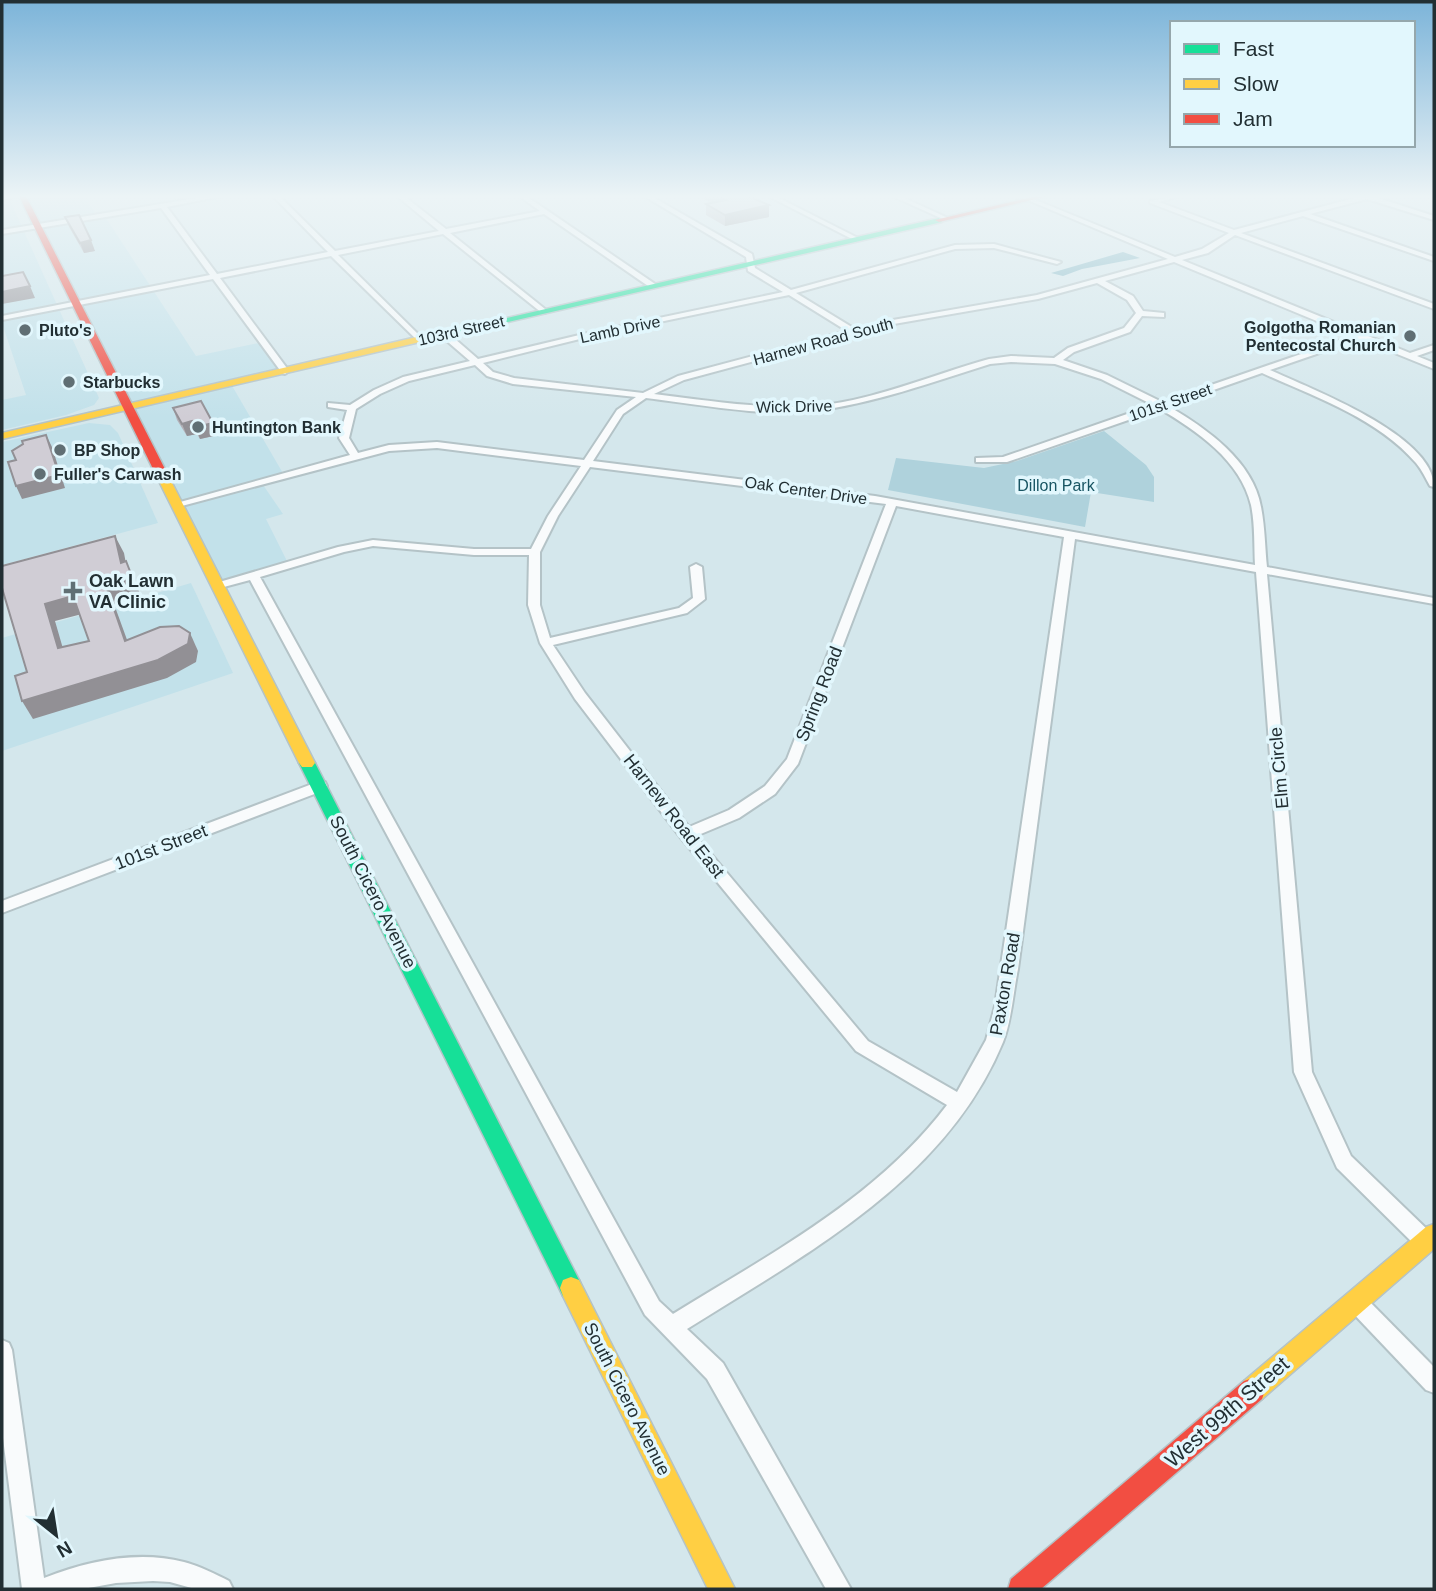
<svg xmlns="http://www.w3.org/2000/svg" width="1436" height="1591" font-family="Arial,sans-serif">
<rect width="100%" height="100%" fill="#d4e7ec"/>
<!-- built -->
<g fill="#c2e1ea">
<polygon points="2,196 8,196 99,398 94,405 66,415 2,430 2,400 26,395 2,323"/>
<polygon points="22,196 85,196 97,216 104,215 196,356 263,342 285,371 231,384 284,475 261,482 283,514 266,519 289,565 220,585"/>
<polygon points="89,423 110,425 118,433 158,523 2,565 2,442"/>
<polygon points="191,583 233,673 2,751 2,638"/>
</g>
<!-- green -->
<polygon fill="#afd2dc" points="1104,431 1146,465 1154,477 1154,502 1091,492 1085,527 888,490 896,458 984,468 1017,461"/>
<!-- water -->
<polygon fill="#7bb3c2" points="1123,252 1140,258 1082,269 1063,276 1051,273"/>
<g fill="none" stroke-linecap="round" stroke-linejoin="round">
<defs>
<g id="street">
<polygon points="2,196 18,196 2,200"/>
<polygon points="209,196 222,196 167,207 217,274 328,252 273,196 279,196 335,251 439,231 397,196 404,196 446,229 540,211 519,196 526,196 658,286 651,288 544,214 450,233 545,309 545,313 542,313 443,234 338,255 422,338 423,340 419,342 331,256 220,278 289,371 285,374 282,373 213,279 2,320 2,316 210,275 161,208 2,234 2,230"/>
<path d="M644 196H651L752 254 755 268 791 290 955 245 994 244 1061 262 1057 264 994 248 955 249 796 293 855 329 887 321 1037 295 1168 259 1018 196H1026L1175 257 1202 249 1229 233 1150 203V201L1179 196 1159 202 1234 230 1362 196H1372L1434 216V220L1367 199 1310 214 1434 257V261L1303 216 1241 233 1434 304V309L1235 235 1208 253 1182 260 1410 353 1434 345V350L1417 356 1434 363V369L1360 339 1270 370C1311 389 1434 435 1434 487L1430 486C1426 479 1422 470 1416 463 1377 418 1315 397 1262 373L1168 406C1206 428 1253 461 1261 507 1265 527 1265 548 1267 567L1434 598V604L1267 574 1312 1072 1351 1156 1433 1235V1249L1426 1252 1419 1249 1337 1168 1294 1072 1256 572 1075 539 1018 969C1013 993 1012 1019 1003 1042 946 1180 808 1253 687 1329L723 1363 851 1589H826L707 1379 645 1315 250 580 220 588 214 585 216 583 338 547 373 540 474 549H531L548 516 581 466 437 448 389 451 178 507 173 504 350 455 339 438 347 410 328 407V403L350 405 374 390 403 377 470 361 441 336V332H447L478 359 592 332 783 292 748 271 746 257ZM1174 262 1353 336 1162 402 1107 375 1063 360 1074 352 1130 332 1142 316 1164 317V313L1143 311 1133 296 1105 281ZM1097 283 1127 300 1136 313 1124 328 1068 348 1054 358 1011 356 989 359C934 374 865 404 809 406 757 409 705 400 654 394L684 380 888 325 1038 299ZM789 295 847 331 678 376 643 393 514 378 493 372 483 363 592 336ZM1011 362 1055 364 1101 379 1153 405 1003 457 976 458V462H1007L1160 409C1197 431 1240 460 1251 505 1255 524 1254 546 1255 565L875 496 593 461 623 414 646 398C697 404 762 417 813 411 873 404 932 382 990 364ZM475 365 487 376 513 384 636 397 617 410 584 460 437 442 389 445 358 453 349 438 356 409 380 394 409 381ZM590 467 886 504 787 759 765 786 729 810 689 827 585 693 553 645 687 613 705 599 702 567 696 564 690 567 693 598 679 608 550 638 540 605V552L558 516ZM896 506 1064 537 995 1006 986 1040 957 1092 868 1041 696 836 739 818 775 794 798 764ZM373 546 474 555H529L528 605 540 643 575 699 681 838 856 1051 947 1105C877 1198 770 1254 673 1314L659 1301 260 577 344 552Z"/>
<polygon points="768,196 775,196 860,239 854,240"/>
<polygon points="892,196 900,196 948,218 943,219"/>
<polygon points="320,781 325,782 327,786 325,790 2,913 2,901"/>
<polygon points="1356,1292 1363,1295 1434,1367 1434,1393 1426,1390 1349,1309 1346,1302 1349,1295"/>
<path d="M2 1340 9 1343 12 1350 44 1578C87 1561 138 1550 184 1562 200 1566 215 1574 229 1581L233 1589H195L170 1582 153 1581 116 1583 83 1589H22L2 1430Z"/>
</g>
<g id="fast">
<polygon points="939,218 942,222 434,339 429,336"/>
<polygon points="307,758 315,763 579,1280 582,1288 579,1296 571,1299 563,1296 299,763"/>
</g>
<g id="slow">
<polygon points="434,333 437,334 437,338 2,439 2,433"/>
<polygon points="163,474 169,477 315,763 312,767 302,767 299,763 157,477"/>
<polygon points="1434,1224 1434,1249 1262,1399 1253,1402 1244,1399 1241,1390 1244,1381 1426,1227"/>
<polygon points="571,1277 579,1280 735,1589 708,1589 563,1296 560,1288 563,1280"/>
</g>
<g id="jam">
<polygon points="19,196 26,196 169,477 167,479 157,477"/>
<polygon points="1036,196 1048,196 939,222 935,220"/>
<polygon points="1253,1378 1262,1381 1265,1390 1262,1399 1041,1589 1008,1589 1011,1579 1244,1381"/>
</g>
</defs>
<!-- street casing -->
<use href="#street" stroke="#b4c3c7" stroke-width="4"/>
<!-- fast casing -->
<use href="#fast" stroke="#b4c3c7" stroke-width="3"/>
<!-- slow casing -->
<use href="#slow" stroke="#b4c3c7" stroke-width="3"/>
<!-- jam casing -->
<use href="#jam" stroke="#b4c3c7" stroke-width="3"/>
<!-- street -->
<use href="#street" fill="#f9fbfc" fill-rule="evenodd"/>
<!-- fast -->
<use href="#fast" fill="#16e098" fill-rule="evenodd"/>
<!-- slow -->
<use href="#slow" fill="#ffcf43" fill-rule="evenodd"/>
<!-- jam -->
<use href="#jam" fill="#f24e42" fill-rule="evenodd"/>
</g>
<!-- wall -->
<g fill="#b3b0b7">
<polygon points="698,196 748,196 769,217 725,226 706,215 706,204 712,203"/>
<polygon points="65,217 95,251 84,253 69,227"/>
<polygon points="173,408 218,435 200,439 197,434 187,436 177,420"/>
</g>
<!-- shaded-wall -->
<g fill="#929095">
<polygon points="769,205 769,217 725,226 725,215"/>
<polygon points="91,240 95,251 84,253 80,243"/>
<polygon points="30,286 35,298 2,304 2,292"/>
<polygon points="192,421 197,434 187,436 182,424"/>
<polygon points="213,423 218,435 200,439 196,427"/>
<polygon points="46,435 52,447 65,488 22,499 16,486"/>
<polygon points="115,536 124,553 129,580 126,561 141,596 114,604 134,659 125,641 106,586 121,563"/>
<polygon points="73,596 82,614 55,621 68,666 58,648 45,604"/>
<polygon points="190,633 198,651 196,662 167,678 33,719 22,701"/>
</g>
<!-- building -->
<g fill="#d0cdd5" stroke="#929095" stroke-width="2" fill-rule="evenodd">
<polygon points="718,196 748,196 769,205 725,215 706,204 726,200"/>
<polygon points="79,215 91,240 80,243 65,217"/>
<polygon points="23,272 30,286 2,292 2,276"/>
<polygon points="201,401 213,423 196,427 192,421 182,424 173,408"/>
<polygon points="46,435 59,475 16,486 8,462 16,460 12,451 23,444 22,441"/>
<path d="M115 536 121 563 126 561 133 579 106 586 125 641 160 627 179 626 190 633 188 644 158 660 22 701 15 676 27 672 2 588V566ZM73 596 89 641 58 648 45 604Z"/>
</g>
<!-- sky -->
<linearGradient id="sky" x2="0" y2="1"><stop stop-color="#7cb4d9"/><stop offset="0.47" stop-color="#ecf4f6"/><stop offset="1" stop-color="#ecf4f6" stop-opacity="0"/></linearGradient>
<rect width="1436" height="418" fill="url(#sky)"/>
<!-- markers -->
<g fill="#606f74" stroke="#e2f7fd" stroke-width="2.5">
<circle cx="25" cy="330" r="7"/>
<circle cx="1410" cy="336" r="7"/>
<circle cx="69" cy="382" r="7"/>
<circle cx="198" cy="427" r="7"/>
<circle cx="60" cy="450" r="7"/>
<circle cx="40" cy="474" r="7"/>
<path d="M69.5 580.5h7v7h7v7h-7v7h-7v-7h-7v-7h7z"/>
</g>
<g text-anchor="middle" stroke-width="7" stroke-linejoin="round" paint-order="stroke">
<!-- far-poi labels -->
<g font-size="16" font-weight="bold" fill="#222f33" stroke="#e2f7fd" text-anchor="start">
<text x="1396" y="333" text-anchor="end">Golgotha Romanian<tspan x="1396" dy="18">Pentecostal Church</tspan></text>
<text x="39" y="336">Pluto's</text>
<text x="83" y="388">Starbucks</text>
<text x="212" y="433">Huntington Bank</text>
<text x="74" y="456">BP Shop</text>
<text x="54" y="480">Fuller's Carwash</text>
</g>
<!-- far-street labels -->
<g font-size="16" fill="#222f33" stroke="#e2f7fd">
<text transform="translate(620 329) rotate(-12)" y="6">Lamb Drive</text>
<text transform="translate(461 330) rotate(-13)" y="6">103rd Street</text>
<text transform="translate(823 341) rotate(-15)" y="6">Harnew Road South</text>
<text transform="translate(1170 402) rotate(-19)" y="6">101st Street</text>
<text transform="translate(794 406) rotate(-1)" y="6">Wick Drive</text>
<text transform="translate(806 490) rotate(8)" y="6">Oak Center Drive</text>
</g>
<!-- far-park labels -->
<g font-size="16" fill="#185563" stroke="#e2f7fd">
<text x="1056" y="491">Dillon Park</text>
</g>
<!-- poi labels -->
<g font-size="18" font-weight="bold" fill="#222f33" stroke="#e2f7fd" text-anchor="start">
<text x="89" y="587">Oak Lawn<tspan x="89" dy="21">VA Clinic</tspan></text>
</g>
<!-- street labels -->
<g font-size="18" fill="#222f33" stroke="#e2f7fd">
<text transform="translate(819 694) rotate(-69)" y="6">Spring Road</text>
<text transform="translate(1279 768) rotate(-95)" y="6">Elm Circle</text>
<text transform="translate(674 816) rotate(52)" y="6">Harnew Road East</text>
<text transform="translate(161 847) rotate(-21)" y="6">101st Street</text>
<text transform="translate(373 892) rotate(63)" y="6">South Cicero Avenue</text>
<text transform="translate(1005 984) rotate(-80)" y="6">Paxton Road</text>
<text transform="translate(627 1399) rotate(63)" y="6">South Cicero Avenue</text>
</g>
<!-- near-street labels -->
<g font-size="21" fill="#222f33" stroke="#e2f7fd">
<text transform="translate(1227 1412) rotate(-41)" y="7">West 99th Street</text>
</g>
</g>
<!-- border -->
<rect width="1436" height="1591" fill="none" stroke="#222f33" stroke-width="7"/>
<!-- legend -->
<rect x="1170" y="21" width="245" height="126" fill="#e2f7fd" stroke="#95a7ac" stroke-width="2"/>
<rect x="1184" y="44" width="35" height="10" fill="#16e098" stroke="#95a7ac" stroke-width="2"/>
<text x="1233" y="56" font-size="21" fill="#222f33">Fast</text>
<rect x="1184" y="79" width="35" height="10" fill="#ffcf43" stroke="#95a7ac" stroke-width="2"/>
<text x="1233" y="91" font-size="21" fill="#222f33">Slow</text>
<rect x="1184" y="114" width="35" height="10" fill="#f24e42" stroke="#95a7ac" stroke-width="2"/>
<text x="1233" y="126" font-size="21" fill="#222f33">Jam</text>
<!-- north arrow -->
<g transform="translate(56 1535) rotate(150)" stroke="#e2f7fd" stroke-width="5" paint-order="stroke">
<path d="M0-5L12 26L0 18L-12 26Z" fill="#222f33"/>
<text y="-10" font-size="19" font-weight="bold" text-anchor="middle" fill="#222f33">N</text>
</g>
</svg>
